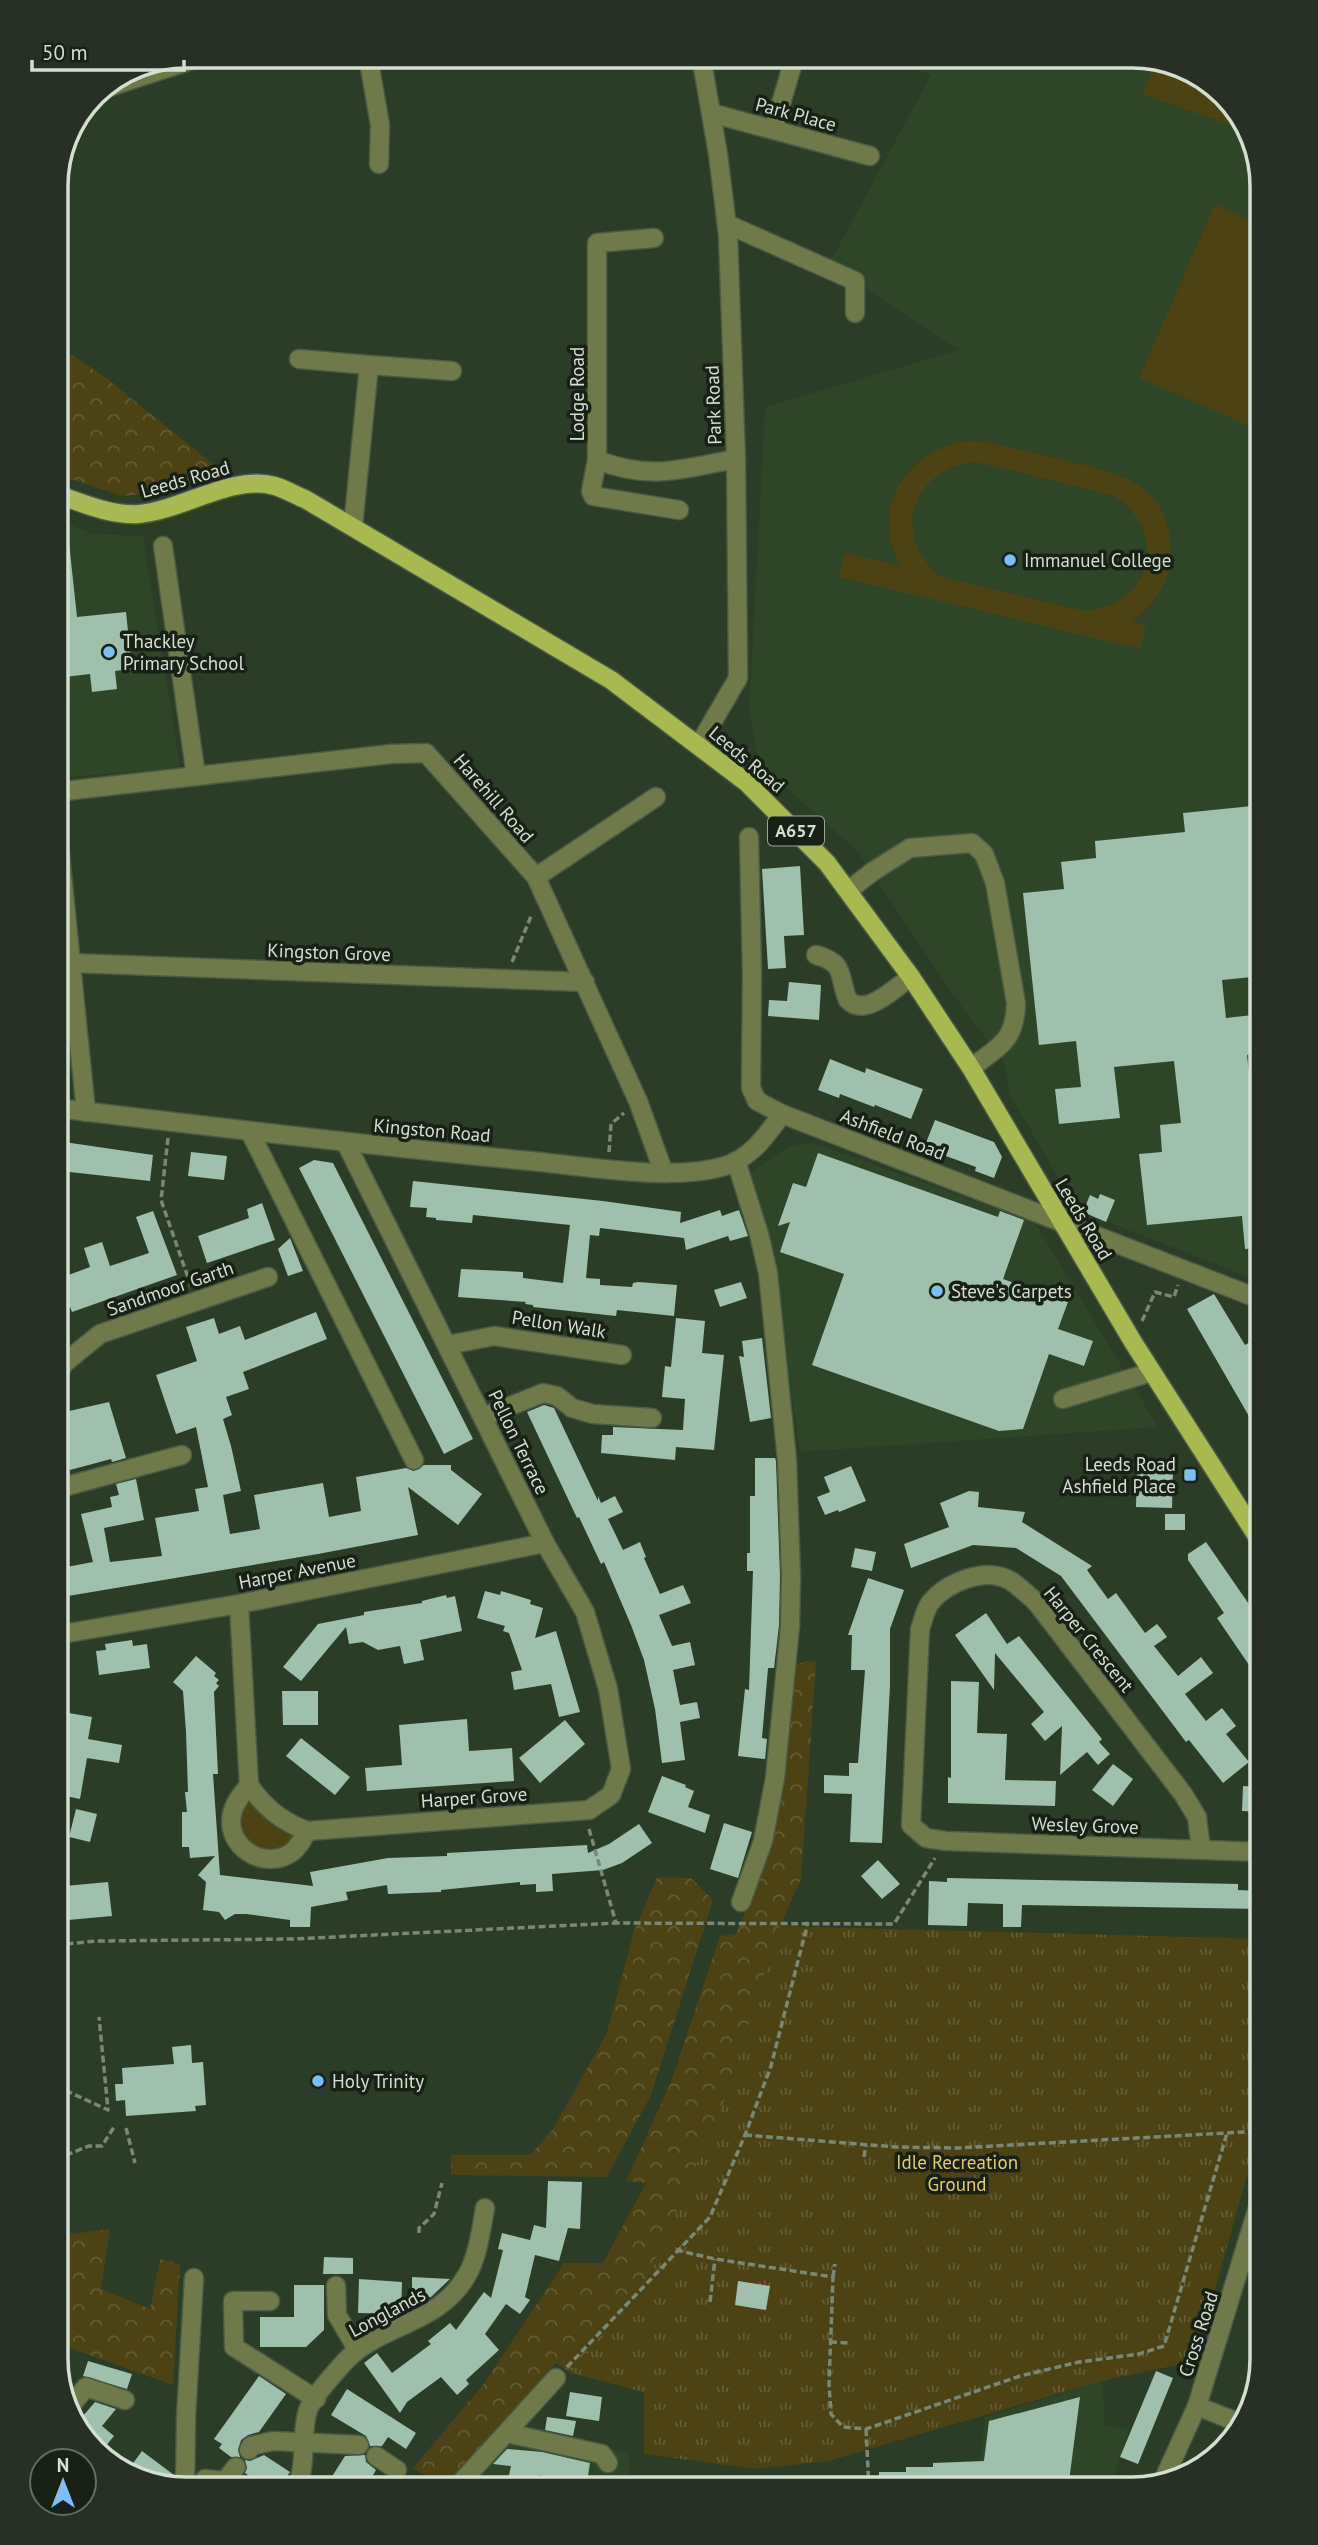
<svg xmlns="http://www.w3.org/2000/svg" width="1318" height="2545" font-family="'PT Sans',sans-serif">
<defs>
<pattern id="forest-crowns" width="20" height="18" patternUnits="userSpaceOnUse" patternTransform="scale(1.75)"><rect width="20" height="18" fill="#4c4214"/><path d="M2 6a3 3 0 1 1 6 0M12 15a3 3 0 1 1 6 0" fill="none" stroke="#655d35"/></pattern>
<pattern id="park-tufts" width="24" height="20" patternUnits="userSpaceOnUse" patternTransform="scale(1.75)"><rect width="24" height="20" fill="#4c4214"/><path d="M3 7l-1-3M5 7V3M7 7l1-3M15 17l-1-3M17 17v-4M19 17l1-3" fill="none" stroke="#655d35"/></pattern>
</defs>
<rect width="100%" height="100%" fill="#2b3d26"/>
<!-- built -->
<g fill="#2e4528">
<polygon points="879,56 1141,56 1211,83 1252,137 1262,186 1262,1282 1077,1210 1009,1093 1005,1064 951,992 857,851 759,763 749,712 765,407 959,350 829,264 931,75"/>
<polygon points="56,519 94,534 143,536 180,768 56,778"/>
<polygon points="804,1143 820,1145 1035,1223 1158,1427 800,1452 773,1266 749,1173 788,1147"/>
<polygon points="1102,2381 1105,2426 1129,2429 1110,2489 977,2489 985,2417"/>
<polygon points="525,2425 545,2434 573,2438 629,2454 630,2489 541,2489 541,2486 482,2474"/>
</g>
<!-- green -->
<g fill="#4c4214" fill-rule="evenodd">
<polygon points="1084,56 1120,56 1116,67"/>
<polygon points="1155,62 1211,83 1248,131 1143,95"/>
<polygon points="1215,204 1262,225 1262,397 1249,426 1139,378"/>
<path d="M964 441H981C1009 447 1036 454 1064 460 1118 473 1169 482 1171 550 1172 581 1154 604 1132 622L1146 626 1140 649 839 577 845 553 900 566C896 556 891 546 890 535 883 486 919 450 964 441ZM975 462 1114 496C1170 533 1152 605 1085 611L941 577C890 535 911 470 975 462Z"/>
<path d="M246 1803 252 1804 277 1826 292 1834 291 1843C275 1855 246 1855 240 1831 238 1826 238 1820 238 1814Z"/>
</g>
<!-- forest -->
<g fill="url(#forest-crowns)">
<polygon points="56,344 106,378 224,473 170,491 122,496 56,474"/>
<polygon points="806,1661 816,1662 801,1879 780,1926 725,2099 641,2294 571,2373 556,2363 443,2487 413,2468 483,2385 564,2263 603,2263 646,2183 626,2181 671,2082 720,1936 736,1934 771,1850 797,1664"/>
<polygon points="657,1877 691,1878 713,1900 651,2095 607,2177 451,2175 451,2155 530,2155 553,2129 607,2033 634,1931"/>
<polygon points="56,2223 72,2234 110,2229 101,2289 150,2309 160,2259 180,2264 173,2385 64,2346 56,2340"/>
</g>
<!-- park -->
<polygon fill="url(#park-tufts)" points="780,1926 1262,1939 1262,2122 1195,2361 1102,2381 828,2461 756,2469 644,2454 644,2392 571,2373 641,2294 725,2099"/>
<!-- building -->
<g fill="#9ec0ad">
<polygon points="67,524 77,617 126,612 132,669 115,671 117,689 92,692 90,674 56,678 56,525"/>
<polygon points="1262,805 1262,976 1222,980 1226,1018 1262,1014 1262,1053 1247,1055 1251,1090 1262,1089 1262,1248 1245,1249 1242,1216 1147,1225 1139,1154 1162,1152 1160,1125 1181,1123 1174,1061 1114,1067 1120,1118 1059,1124 1055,1089 1081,1087 1076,1041 1039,1045 1023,893 1064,889 1061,862 1096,858 1095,841 1185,832 1183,813"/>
<polygon points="800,866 804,935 784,936 786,968 768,969 762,869"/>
<polygon points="789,982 821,985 819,1020 768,1016 769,1000 787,1001"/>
<polygon points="830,1059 865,1073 866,1068 923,1089 911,1119 875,1105 874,1107 840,1094 839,1098 818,1090"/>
<polygon points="935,1120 994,1142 1002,1157 994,1178 975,1171 976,1167 924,1148"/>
<polygon points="64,1142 153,1155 150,1181 61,1171"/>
<polygon points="191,1152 227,1156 224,1180 188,1176"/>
<polygon points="818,1153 998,1217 1000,1211 1024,1220 1003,1279 1068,1302 1058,1329 1093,1341 1084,1366 1049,1354 1023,1429 999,1431 812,1365 844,1274 780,1252 790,1222 778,1226 793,1183 806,1187"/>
<polygon points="314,1160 333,1163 473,1439 444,1454 299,1168"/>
<polygon points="413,1181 603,1201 681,1212 680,1223 720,1210 722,1216 739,1210 748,1236 730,1241 728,1236 686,1250 684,1238 600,1228 599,1236 590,1235 586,1278 600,1279 600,1285 632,1287 633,1283 638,1282 677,1285 674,1316 617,1310 616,1316 533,1307 533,1305 525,1304 526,1302 458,1297 461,1269 523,1272 523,1278 563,1283 570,1225 473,1215 472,1223 436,1220 436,1218 426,1217 427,1208 410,1207"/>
<polygon points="1100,1194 1115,1200 1106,1222 1083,1212 1090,1195 1098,1199"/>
<polygon points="262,1203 275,1240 207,1263 198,1236 249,1218 247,1209"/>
<polygon points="153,1211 177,1275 72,1312 70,1307 58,1311 57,1289 66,1285 63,1277 90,1267 84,1248 102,1242 110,1266 149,1253 136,1217"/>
<polygon points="290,1238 303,1271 288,1276 278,1249"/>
<polygon points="741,1282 747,1298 720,1307 714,1290"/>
<polygon points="1214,1294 1245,1345 1262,1335 1262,1411 1250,1418 1187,1309"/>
<polygon points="316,1312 327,1339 243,1372 249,1389 226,1397 232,1415 223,1419 231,1446 241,1491 223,1495 230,1534 260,1529 254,1495 323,1483 329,1517 361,1511 356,1477 406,1468 414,1471 424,1465 451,1465 451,1470 482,1494 458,1525 408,1487 418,1535 318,1554 56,1598 56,1569 93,1562 81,1514 112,1507 110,1497 119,1495 116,1484 136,1479 144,1520 104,1528 110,1562 162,1556 155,1518 199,1511 195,1489 208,1487 196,1427 176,1434 156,1375 197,1361 186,1327 214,1318 219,1334 240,1326 245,1340"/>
<polygon points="676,1318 705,1321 702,1353 724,1355 714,1450 676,1447 675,1460 601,1453 602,1435 613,1435 613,1427 683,1430 685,1399 662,1397 665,1366 671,1367"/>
<polygon points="762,1338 771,1418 750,1422 739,1356 744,1357 742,1341"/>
<polygon points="109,1402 126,1458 112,1462 111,1459 70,1470 61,1433 56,1434 56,1414"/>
<polygon points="544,1405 554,1408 598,1501 598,1496 601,1503 615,1496 623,1512 608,1519 623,1550 640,1542 646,1557 644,1558 660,1594 683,1585 691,1603 659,1615 672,1646 690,1642 695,1665 673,1670 680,1705 697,1702 700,1718 680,1722 685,1760 662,1763 655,1709 644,1660 631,1625 604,1562 601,1564 579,1517 577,1518 527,1412"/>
<polygon points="755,1458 775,1458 776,1461 780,1576 779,1625 774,1668 768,1668 762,1738 767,1739 765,1759 738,1756 745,1689 749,1690 753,1571 747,1571 747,1553 750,1553 750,1496 755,1496"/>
<polygon points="851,1466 866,1501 839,1512 838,1510 825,1515 817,1497 830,1492 824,1477"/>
<polygon points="1137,1469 1173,1470 1172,1508 1136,1507"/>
<polygon points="969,1491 979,1492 978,1507 1025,1512 1022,1522 1092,1566 1087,1570 1108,1599 1116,1593 1145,1633 1157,1624 1162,1630 1167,1637 1154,1646 1178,1676 1201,1657 1213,1673 1185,1694 1206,1721 1222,1708 1236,1726 1226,1734 1249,1762 1223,1783 1189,1740 1186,1742 1061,1576 1016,1548 973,1545 911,1568 904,1544 949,1527 940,1503"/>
<rect x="1165" y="1514" width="20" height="16"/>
<polygon points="1206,1542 1262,1623 1262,1684 1217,1618 1224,1613 1188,1560 1188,1554"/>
<polygon points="855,1548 876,1552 872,1571 851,1567"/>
<polygon points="868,1578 904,1590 890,1629 890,1685 882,1843 850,1842 852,1794 824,1793 824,1775 849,1776 849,1763 858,1763 865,1670 851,1670 852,1635 848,1635"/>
<polygon points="485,1591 500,1595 501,1591 531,1600 530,1604 543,1608 535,1638 556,1631 580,1712 559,1717 551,1684 514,1690 511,1672 522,1670 509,1633 503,1631 505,1626 477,1618"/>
<polygon points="446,1595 447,1598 455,1596 462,1631 420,1640 424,1660 404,1664 400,1646 378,1650 363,1642 349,1644 346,1627 301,1681 283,1667 318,1624 364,1615 364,1612 422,1603 422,1601"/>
<polygon points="986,1613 1007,1644 1019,1636 1102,1739 1099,1742 1110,1754 1098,1765 1087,1752 1060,1775 1062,1726 1045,1741 1031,1724 1044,1712 995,1653 994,1690 955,1635"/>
<polygon points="132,1640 133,1646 147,1644 150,1668 99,1675 96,1651 106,1650 105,1644"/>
<polygon points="196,1656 216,1673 214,1676 219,1680 216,1683 219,1686 214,1692 218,1774 213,1774 220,1875 313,1886 310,1872 388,1858 447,1856 447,1853 587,1845 588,1853 609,1844 639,1824 652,1843 622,1863 603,1870 552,1874 553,1891 536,1892 536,1884 520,1885 520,1882 441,1890 441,1892 388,1894 387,1885 346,1892 348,1900 311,1907 310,1927 290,1927 290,1920 246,1914 235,1914 225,1920 219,1912 203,1910 206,1882 198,1875 215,1856 190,1858 189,1847 182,1847 182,1812 187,1812 185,1792 188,1792 186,1732 183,1691 173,1682"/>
<polygon points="951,1681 979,1682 977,1733 1007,1734 1005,1780 1056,1781 1055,1806 948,1803 948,1777 951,1778"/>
<polygon points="282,1691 318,1691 318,1725 283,1725"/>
<polygon points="63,1712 92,1717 88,1739 122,1745 119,1763 87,1758 80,1799 56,1794 56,1749"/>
<polygon points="467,1719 469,1751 512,1748 514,1781 367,1791 365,1768 402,1765 399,1725"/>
<polygon points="565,1720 585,1744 540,1783 519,1758"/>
<polygon points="301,1738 350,1777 335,1795 286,1756"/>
<polygon points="1113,1764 1133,1779 1113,1806 1092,1790"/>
<polygon points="662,1776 686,1785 685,1787 694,1791 688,1807 710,1815 705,1833 648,1812"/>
<polygon points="1243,1786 1262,1787 1262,1812 1242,1811"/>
<polygon points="76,1809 97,1814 90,1842 69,1837"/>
<polygon points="724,1823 752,1832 738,1878 710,1869"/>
<polygon points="878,1860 900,1884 882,1899 861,1876"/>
<polygon points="947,1878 1238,1884 1238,1890 1262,1891 1261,1909 1022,1905 1021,1927 1003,1927 1003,1904 968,1903 967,1926 928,1925 929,1881 947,1882"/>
<polygon points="108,1882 112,1916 68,1920 65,1886"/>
<polygon points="191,2045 192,2063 203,2062 206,2105 195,2106 196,2111 126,2116 125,2100 116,2101 115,2084 123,2084 122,2068 174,2064 172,2047"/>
<polygon points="548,2181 582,2182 580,2229 568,2228 559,2261 535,2255 525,2297 530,2300 520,2314 506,2304 485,2334 499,2350 466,2380 469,2384 457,2395 441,2377 407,2402 400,2413 364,2363 377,2353 392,2373 431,2344 428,2341 450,2323 456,2330 484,2292 491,2298 503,2250 498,2249 502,2233 530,2240 534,2225 546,2228"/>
<polygon points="324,2257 353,2258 353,2274 323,2274"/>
<polygon points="412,2277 450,2279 431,2297 412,2296"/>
<polygon points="359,2279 402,2282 401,2314 358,2313"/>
<polygon points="738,2281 770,2286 766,2310 735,2305"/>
<polygon points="294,2285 324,2285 324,2330 306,2347 260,2347 260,2317 294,2317"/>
<polygon points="88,2361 132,2374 127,2389 83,2376"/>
<polygon points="1156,2371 1173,2378 1138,2464 1120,2457"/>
<polygon points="259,2376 286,2394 259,2432 248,2435 241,2440 238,2450 240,2457 231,2457 219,2448 222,2444 214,2439"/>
<polygon points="347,2389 416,2433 406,2449 388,2437 382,2446 370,2446 366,2436 331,2415"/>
<polygon points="570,2392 602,2397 599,2421 566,2416"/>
<polygon points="1080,2397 1068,2489 879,2489 879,2472 906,2472 906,2467 933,2467 933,2463 984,2461 989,2421"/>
<polygon points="95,2402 116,2409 102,2426 114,2436 100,2453 77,2423"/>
<polygon points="547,2417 576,2421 573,2436 545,2430"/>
<polygon points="507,2449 542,2452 590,2463 587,2482 538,2475 535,2489 506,2489 511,2466 493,2464"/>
<polygon points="142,2451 174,2475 174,2487 146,2477 131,2466"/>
<polygon points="264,2455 290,2472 278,2489 267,2489 245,2473 247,2468 245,2460 250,2461"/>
<polygon points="365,2455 366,2462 376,2470 365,2489 324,2489 345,2456"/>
</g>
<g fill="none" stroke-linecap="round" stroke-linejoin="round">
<defs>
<g id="minor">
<polyline points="368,56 380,125 379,164"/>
<polyline points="100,90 204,56"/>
<polyline points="711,113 870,156"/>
<polyline points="773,130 793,63"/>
<polyline points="727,224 855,281 855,313"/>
<path d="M654 238 597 243V460C652 481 681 469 736 459"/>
<polyline points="299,359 369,365"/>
<polyline points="597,460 591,491 593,496 679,510"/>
<polyline points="353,527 369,365 452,371"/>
<polyline points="163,546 196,776"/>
<polyline points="699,745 738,678 736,459 728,235 718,154 701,56"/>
<polyline points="56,792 391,754 426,753 536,877 638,1101 664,1173"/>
<polyline points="56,815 86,1112"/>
<polyline points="749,837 752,974 751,1088 757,1101 782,1114 1262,1300"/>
<polyline points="536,877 656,797"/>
<path d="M848 891 872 872 910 848 972 843 984 854 995 883 1016 1003C1015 1042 999 1046 971 1068"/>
<path d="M816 955C847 963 838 978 848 1000 866 1018 894 988 911 977"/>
<polyline points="71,963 585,982"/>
<path d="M56 1108C214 1127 372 1146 530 1161 586 1166 671 1182 725 1166 752 1157 766 1136 782 1114"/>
<polyline points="250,1132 414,1460"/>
<polyline points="736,1161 759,1234 768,1273 787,1460 791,1576 790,1626 775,1778 763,1841 741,1902"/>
<polyline points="56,1325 63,1366"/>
<polyline points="448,1345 494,1336 622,1355"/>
<polyline points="56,1370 100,1334 268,1277"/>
<polyline points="1063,1399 1152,1372"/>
<polyline points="483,1417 543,1393 557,1396 572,1408 593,1414 652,1418"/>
<polyline points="56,1489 182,1455"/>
<path d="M239 1604 249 1785C265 1808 281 1821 307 1831L589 1810 611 1795 621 1769 608 1689 585 1612 545 1543 346 1143"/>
<polyline points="56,1635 239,1604 545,1543"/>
<path d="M249 1785C242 1794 234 1803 232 1814 225 1846 263 1871 291 1853 299 1847 303 1839 307 1831"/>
<path d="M1201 1850 1197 1817 1183 1794 1037 1603C1029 1596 1020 1587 1011 1581 986 1566 947 1582 930 1603 925 1610 923 1621 920 1629L911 1825 926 1838 946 1841 1262 1852"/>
<polyline points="336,2286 337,2315 357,2349"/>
<polyline points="270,2301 233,2301 234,2347 316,2399"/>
<polyline points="1197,2406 1242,2424"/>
<polyline points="67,2410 86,2387 125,2400"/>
<polyline points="507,2433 602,2454 608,2463"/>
<polyline points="249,2450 251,2446 273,2441 359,2445"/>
<polyline points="376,2456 397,2470"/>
<polyline points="205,2479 225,2481 236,2467"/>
<polyline points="1162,2483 1197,2406 1262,2194"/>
<polyline points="185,2489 186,2417 194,2278"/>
<path d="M296 2489C308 2463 300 2434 308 2410 312 2398 331 2377 340 2367 376 2323 438 2327 467 2275 478 2256 481 2230 485 2208"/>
<polyline points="455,2489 556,2378"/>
</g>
<path id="major" d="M56 494C82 503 111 516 139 514 183 510 233 474 275 486 285 489 295 495 305 499L611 680 746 782 827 863 911 977 971 1068 1133 1342 1262 1544"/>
</defs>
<!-- minor casing -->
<use href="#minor" stroke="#495a45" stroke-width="21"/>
<!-- major casing -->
<use href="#major" stroke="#495a45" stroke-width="21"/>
<!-- path -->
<g stroke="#798875" stroke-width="3.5" stroke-dasharray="7 3.5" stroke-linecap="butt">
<polyline points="512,962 532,914"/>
<polyline points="168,1138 161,1200 191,1286"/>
<polyline points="609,1152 611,1124 624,1113"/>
<polyline points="1142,1321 1155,1292 1174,1297 1178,1285"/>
<polyline points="589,1829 616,1923 894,1924 935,1858"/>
<polyline points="56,1945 96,1941 293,1939 616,1923"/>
<polyline points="56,2086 108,2110 99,2017"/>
<polyline points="126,2128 135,2163"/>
<polyline points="745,2135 896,2147 958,2148 1262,2131"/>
<polyline points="864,2157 866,2145"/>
<polyline points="56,2159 89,2146 102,2146 114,2127"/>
<polyline points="419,2233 419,2228 434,2214 442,2183"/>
<polyline points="676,2250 715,2259 833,2277 829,2384 831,2414 843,2427 866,2429 1020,2376 1079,2362 1139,2354 1164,2346 1227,2133"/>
<polyline points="833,2277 835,2264"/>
<polyline points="710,2302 715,2259"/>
<polyline points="830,2342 849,2343"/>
<polyline points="567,2367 710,2217 745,2135 771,2066 808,1922"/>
<polyline points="866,2429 869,2489"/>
</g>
<!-- minor -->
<use href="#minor" stroke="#707949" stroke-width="18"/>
<!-- major -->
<use href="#major" stroke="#a7b950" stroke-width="18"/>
</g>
<!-- markers -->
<g fill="#7bbef8" stroke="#192117" stroke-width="2.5">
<circle cx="1010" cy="560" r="7"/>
<circle cx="109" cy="652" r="7"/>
<circle cx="937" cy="1291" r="7"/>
<rect x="1183" y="1468" width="14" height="14" rx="3.5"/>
<circle cx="318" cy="2081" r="7"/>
</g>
<g text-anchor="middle" stroke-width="7" stroke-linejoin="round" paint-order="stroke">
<!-- shield labels -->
<rect fill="#192117" stroke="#9ba698" stroke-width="2" x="768" y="816.5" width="56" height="29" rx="5"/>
<g font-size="18" font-weight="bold" fill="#d3dfd0">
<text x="796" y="837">A657</text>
</g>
<!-- street labels -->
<g font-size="19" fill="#d3dfd0" stroke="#192117">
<text transform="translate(796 114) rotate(15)" y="7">Park Place</text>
<text transform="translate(577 394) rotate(-90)" y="7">Lodge Road</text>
<text transform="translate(713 405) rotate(-92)" y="7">Park Road</text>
<text transform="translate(185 479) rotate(-16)" y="7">Leeds Road</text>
<text transform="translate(747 759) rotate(40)" y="7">Leeds Road</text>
<text transform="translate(494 798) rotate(49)" y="7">Harehill Road</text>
<text transform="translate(329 952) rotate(2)" y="7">Kingston Grove</text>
<text transform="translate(432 1130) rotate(5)" y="7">Kingston Road</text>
<text transform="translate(893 1134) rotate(21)" y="7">Ashfield Road</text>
<text transform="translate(1084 1219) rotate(59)" y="7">Leeds Road</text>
<text transform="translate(170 1288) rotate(-19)" y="7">Sandmoor Garth</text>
<text transform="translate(559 1324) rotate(9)" y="7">Pellon Walk</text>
<text transform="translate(519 1442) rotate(64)" y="7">Pellon Terrace</text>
<text transform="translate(297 1571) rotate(-11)" y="7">Harper Avenue</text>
<text transform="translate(1089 1639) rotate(51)" y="7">Harper Crescent</text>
<text transform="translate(474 1797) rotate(-4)" y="7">Harper Grove</text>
<text transform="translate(1085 1825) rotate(2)" y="7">Wesley Grove</text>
<text transform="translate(387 2312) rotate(-28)" y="7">Longlands</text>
<text transform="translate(1198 2334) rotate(-72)" y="7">Cross Road</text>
</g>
<!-- poi labels -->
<g font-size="19" fill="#d3dfd0" stroke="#192117" text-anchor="start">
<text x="1024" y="567">Immanuel College</text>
<text x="123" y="648">Thackley<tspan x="123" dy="22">Primary School</tspan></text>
<text x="951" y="1298">Steve's Carpets</text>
<text x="1176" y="1471" text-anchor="end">Leeds Road<tspan x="1176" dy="22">Ashfield Place</tspan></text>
<text x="332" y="2088">Holy Trinity</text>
</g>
<!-- park labels -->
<g font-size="19" fill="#e4cd67" stroke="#192117">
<text x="957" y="2169">Idle Recreation<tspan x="957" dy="22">Ground</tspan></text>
</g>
</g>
<!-- crop -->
<path d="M0 0H1318V2545H0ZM186 68H1132A118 118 0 0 1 1250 186V2359A118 118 0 0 1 1132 2477H186A118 118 0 0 1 68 2359V186A118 118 0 0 1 186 68Z" fill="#283026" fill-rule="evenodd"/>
<path fill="none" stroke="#d3dfd0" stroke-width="3.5" d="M186 68H1132A118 118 0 0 1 1250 186V2359A118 118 0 0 1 1132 2477H186A118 118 0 0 1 68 2359V186A118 118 0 0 1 186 68Z"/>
<!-- north arrow -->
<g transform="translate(63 2482)"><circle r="33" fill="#192117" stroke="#636d61" stroke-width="2"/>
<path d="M0-5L12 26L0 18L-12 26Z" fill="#7bbef8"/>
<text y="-10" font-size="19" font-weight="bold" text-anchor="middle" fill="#d3dfd0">N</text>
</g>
<!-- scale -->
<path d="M32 60v10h152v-10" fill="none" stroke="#d3dfd0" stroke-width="3.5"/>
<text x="42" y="60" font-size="21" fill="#d3dfd0" stroke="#192117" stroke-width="5" paint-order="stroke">50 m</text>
</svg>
